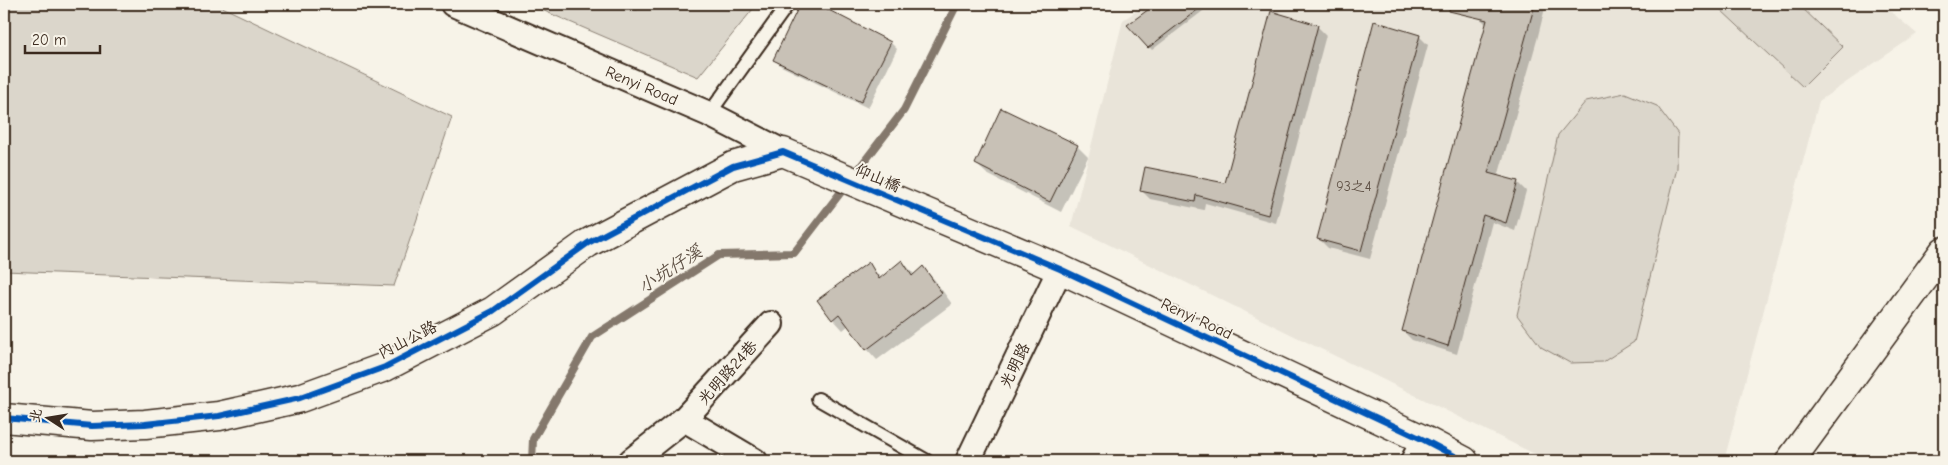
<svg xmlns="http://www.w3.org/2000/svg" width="1948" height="465" font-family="'Comic Neue','LXGW WenKai TC',sans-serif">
<rect width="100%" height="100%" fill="#f7f3e8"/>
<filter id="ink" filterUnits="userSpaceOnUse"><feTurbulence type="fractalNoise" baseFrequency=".02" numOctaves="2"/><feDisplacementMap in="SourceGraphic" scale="10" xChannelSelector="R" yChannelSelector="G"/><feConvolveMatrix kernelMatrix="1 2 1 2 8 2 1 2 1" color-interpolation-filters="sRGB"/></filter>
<g filter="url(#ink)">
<!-- built -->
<polygon fill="#e9e4d9" points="1147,4 1882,4 1917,34 1819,101 1724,461 1549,461 1071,226 1123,20"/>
<!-- green -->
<g fill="#dbd6cb" stroke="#8b8074">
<polygon points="4,4 216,4 452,117 394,286 4,271"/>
<polygon points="528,4 757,4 698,77"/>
<polygon points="1724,4 1798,4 1843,47 1803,87 1720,9"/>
<polygon points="1625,93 1657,106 1678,134 1677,168 1634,342 1603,362 1570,363 1541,347 1517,315 1558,135 1586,101"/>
</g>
<!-- shadow -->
<g fill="#0003">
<polygon points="623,4 640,4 637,11"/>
<polygon points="802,4 814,4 891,43 897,49 868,108 781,66 775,60"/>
<polygon points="1159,4 1212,4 1152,50 1129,25"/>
<polygon points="1484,4 1546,4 1537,40 1498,177 1517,182 1526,191 1515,231 1492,222 1457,354 1412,340 1403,331 1487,25 1480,18"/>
<polygon points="1317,26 1326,35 1276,223 1205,203 1204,210 1150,199 1141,190 1226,185"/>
<polygon points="1419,36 1428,45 1370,259 1328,248 1319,239"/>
<polygon points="1077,146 1088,157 1061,212 987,174 976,164"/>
<polygon points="902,261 915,275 923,268 934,279 952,304 877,360 867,349 849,325 843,330 833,319 868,264 881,278"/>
</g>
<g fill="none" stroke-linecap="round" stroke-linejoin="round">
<!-- stream -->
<polyline stroke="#84786c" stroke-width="8" points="532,461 533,439 592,337 719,255 794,253 904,110 957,4"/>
</g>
<!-- building -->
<g fill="#c8c1b6" stroke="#3b2a1e">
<polygon points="800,4 817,4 891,42 861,102 773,60"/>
<polygon points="1156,4 1205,4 1148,48 1127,25"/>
<polygon points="1450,4 1535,4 1488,173 1518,181 1506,223 1483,215 1448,346 1402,331 1487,20 1449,11"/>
<polygon points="1271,11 1318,25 1268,215 1196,195 1195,202 1140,191 1145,167 1225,183"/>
<polygon points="1374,21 1420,35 1361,251 1317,239"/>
<polygon points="1001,108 1078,145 1050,202 975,164"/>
<polygon points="902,260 912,276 923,266 942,293 866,350 839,314 832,320 817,300 869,262 879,279"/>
</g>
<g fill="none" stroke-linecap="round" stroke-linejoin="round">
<defs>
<g id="service">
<polyline points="709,114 788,4"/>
<polyline points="818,399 927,461"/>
</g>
<g id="minor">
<polyline points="453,4 709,114 783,152"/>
<polyline points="684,419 771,324"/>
<polyline points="631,461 684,419 755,461"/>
<polyline points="968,461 1060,269"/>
<polyline points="1413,461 1424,440"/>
</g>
<polyline id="tertiary" points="1790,461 1944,251"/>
<polyline id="primary" points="4,418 92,426 145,424 219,416 300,398 385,367 493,311 588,243 733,166 783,152 1060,269 1424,440 1464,461"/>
</defs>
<!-- service casing -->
<use href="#service" stroke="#3b2a1e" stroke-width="16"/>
<!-- minor casing -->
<use href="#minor" stroke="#3b2a1e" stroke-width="28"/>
<!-- tertiary casing -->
<use href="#tertiary" stroke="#3b2a1e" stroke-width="31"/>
<!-- primary casing -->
<use href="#primary" stroke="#3b2a1e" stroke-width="31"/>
<!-- service -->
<use href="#service" stroke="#f7f3e8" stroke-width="12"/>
<!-- minor -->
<use href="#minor" stroke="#f7f3e8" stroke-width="24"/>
<!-- tertiary -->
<use href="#tertiary" stroke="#f7f3e8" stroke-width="28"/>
<!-- primary -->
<use href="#primary" stroke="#f7f3e8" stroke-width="28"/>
<defs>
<polyline id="cycleway" points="4,418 92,426 145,424 219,416 300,398 385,367 493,311 588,243 733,166 783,152 1060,269 1424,440 1464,461"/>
</defs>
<!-- cycleway casing -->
<use href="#cycleway" stroke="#f7f3e8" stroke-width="9"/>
<!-- cycleway -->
<use href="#cycleway" stroke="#0057b8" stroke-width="6"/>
</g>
</g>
<g text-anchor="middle" stroke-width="4" stroke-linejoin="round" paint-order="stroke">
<!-- number labels -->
<g font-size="14" fill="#5e5044">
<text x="1354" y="191">93之4</text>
</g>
<!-- street labels -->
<g font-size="16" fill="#3b2a1e" stroke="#f7f3e8">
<text transform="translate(642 85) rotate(23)" y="6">Renyi Road</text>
<text transform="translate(878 177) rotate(23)" y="6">仰山橋</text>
<text transform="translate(1197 318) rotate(25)" y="6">Renyi Road</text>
<text transform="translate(407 339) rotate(-27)" y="6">內山公路</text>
<text transform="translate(1014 365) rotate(-64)" y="6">光明路</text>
<text transform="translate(727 372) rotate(-48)" y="6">光明路24巷</text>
</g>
<!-- water labels -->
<g font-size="18" font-style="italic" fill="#5f5145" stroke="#f7f3e8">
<text transform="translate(670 269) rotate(-33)" y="6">小坑仔溪</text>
</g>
</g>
<!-- margin -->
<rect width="1948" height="465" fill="none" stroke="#f7f3e8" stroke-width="20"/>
<rect x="10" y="10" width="1928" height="445" fill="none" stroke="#3b2a1e" stroke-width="2" filter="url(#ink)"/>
<!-- north arrow -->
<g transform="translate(48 418) rotate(282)" stroke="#f7f3e8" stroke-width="4" paint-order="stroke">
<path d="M0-4L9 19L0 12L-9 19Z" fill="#3b2a1e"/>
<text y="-8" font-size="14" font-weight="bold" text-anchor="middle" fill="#3b2a1e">北</text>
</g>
<!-- scale -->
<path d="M25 45v8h75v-8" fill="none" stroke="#3b2a1e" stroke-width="2.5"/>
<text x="32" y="45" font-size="15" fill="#3b2a1e" stroke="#f7f3e8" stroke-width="4" paint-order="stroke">20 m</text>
</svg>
